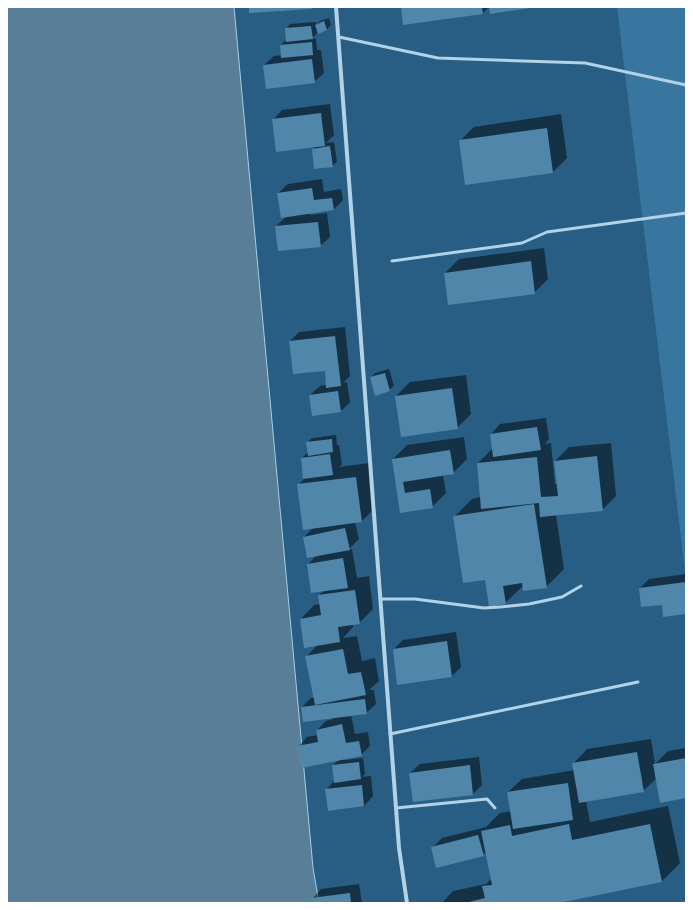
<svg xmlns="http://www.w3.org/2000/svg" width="693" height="910" font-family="Rubik,sans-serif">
<rect width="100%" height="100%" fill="#285d84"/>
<!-- green -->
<polygon fill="#39769f" points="617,7 686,7 686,579"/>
<!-- water -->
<polygon fill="#597f98" stroke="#a7cee7" points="7,7 234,7 313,868 319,903 7,903"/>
<!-- shadow -->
<g fill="#0007">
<polygon points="402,7 489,7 483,13"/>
<polygon points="329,18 331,25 327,29 317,33 312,39 316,38 317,50 321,50 324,73 314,82 264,65 274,56 282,55 281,45 285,41 287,41 286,29 290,24 316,22 316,25 320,21"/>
<polygon points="330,104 334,135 326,143 334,142 337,162 332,166 313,149 316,146 273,120 282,110"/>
<polygon points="561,114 567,158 553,172 466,184 460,141 474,127"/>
<polygon points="322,179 324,192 341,189 343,200 334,209 309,213 310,215 327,213 330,237 320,246 276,226 287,216 278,193 288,184"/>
<polygon points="544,248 548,279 534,293 445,273 459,259"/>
<polygon points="345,327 350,376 343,383 347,382 350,402 341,411 310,395 320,386 327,385 325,370 290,341 299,332"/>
<polygon points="389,369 394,386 389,390 371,377 375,373"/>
<polygon points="466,375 471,414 457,428 396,396 410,382"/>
<polygon points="546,418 549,439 545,444 551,443 555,484 557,484 555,461 569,447 611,443 616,496 602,510 556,515 564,569 546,587 524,585 505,603 486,579 454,517 472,499 481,497 478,463 492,449 493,449 491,434 500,424"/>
<polygon points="336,435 337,445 339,445 342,464 339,467 369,463 376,507 362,521 355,522 359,539 348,550 352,549 357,578 369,576 373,609 359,623 353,624 353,627 343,638 357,636 362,661 375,658 379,681 369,690 374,690 376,704 366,713 351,715 355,734 368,732 370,746 361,755 343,759 344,760 363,758 365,774 362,777 371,776 373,796 364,806 327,789 334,781 333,765 339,760 298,747 307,737 318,735 317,730 326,721 333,719 332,718 302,707 311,698 314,698 307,656 318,644 305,646 301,619 314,605 320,604 319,595 324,590 308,564 317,555 304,537 313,528 298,485 304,479 302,458 308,452 307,443 312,438"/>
<polygon points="464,437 467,459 453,473 443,475 446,493 432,507 401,512 393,459 407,445"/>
<polygon points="686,574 686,613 663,604 640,588 649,579"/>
<polygon points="456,632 461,667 452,676 394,649 403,640"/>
<polygon points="651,739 655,764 668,751 686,748 686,797 657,778 643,791 586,801 590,822 668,806 680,863 662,881 554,903 442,903 453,891 486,884 491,879 486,852 483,855 432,848 442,838 486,827 500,813 511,811 508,792 522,779 575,770 574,763 587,749"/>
<polygon points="479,757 482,785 473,794 414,801 410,773 420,764"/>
<polygon points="359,884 362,903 313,903 312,899 321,889"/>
</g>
<!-- building -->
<g fill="#5186ab">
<polygon points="249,7 312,7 312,9 249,13"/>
<polygon points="401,7 482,7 483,14 403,25"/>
<polygon points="489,7 531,7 531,8 490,14"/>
<polygon points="324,21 327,30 318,34 315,25"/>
<polygon points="311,26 313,39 286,42 285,28"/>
<polygon points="312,42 313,55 281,58 280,45"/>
<polygon points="312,59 315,83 266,89 263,65"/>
<polygon points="321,113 325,146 276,152 272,119"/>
<polygon points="547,128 553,173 465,185 459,140"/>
<polygon points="330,146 333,167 314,169 312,149"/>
<polygon points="312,188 314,200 332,198 334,210 281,218 277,193"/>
<polygon points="318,222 321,247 278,251 275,226"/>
<polygon points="531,261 535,294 448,305 444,273"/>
<polygon points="335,336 341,386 326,388 325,371 293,374 289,341"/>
<polygon points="385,373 390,391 375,396 370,377"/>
<polygon points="452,388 458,429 401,437 395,396"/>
<polygon points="338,391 341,412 312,416 309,395"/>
<polygon points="537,427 541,450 493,457 490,434"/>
<polygon points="332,439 333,452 308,456 306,442"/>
<polygon points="450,450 454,474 403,482 405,493 430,489 433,508 400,513 392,459"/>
<polygon points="330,454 333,475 303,479 301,458"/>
<polygon points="597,456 603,511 540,517 539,503 481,509 477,463 537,457 541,497 558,496 554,461"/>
<polygon points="356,477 362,522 303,530 297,484"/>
<polygon points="534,504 547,588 523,591 522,583 503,586 506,604 489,607 485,580 463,583 453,516"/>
<polygon points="345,528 350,550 307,558 303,537"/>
<polygon points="343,558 348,588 311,593 307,564"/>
<polygon points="686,582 686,614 663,617 662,605 641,607 639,588"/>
<polygon points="355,590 360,624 338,627 340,642 304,648 300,619 321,615 318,595"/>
<polygon points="447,641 452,677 397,685 393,649"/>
<polygon points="343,649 348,674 361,672 366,695 315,705 305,656"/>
<polygon points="365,699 367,714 303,722 301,707"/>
<polygon points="342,724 346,743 359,741 362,756 301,768 297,746 318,742 316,730"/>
<polygon points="637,752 644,792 579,803 572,763"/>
<polygon points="686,758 686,798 660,803 653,764"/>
<polygon points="359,762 361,779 334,783 332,765"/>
<polygon points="470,765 473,795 413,802 409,773"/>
<polygon points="568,783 573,820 513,829 507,792"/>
<polygon points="362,785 364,806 328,811 325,789"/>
<polygon points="569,824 572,840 650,824 662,882 559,903 465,903 485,898 482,886 492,885 481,831 510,825 512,836"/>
<polygon points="478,835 484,856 436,868 431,847"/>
<polygon points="350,893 351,903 312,903 311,898"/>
</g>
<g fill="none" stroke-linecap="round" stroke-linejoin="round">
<!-- service -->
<g stroke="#b2d2e7" stroke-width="3">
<polyline points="339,37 438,58 585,63 686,85"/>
<polyline points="392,261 522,243 547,232 686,213"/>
<polyline points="381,599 415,599 484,608 500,607 529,604 562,597 581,586"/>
<polyline points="390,734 638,682"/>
<polyline points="396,808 487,799 495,808"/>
</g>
<!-- minor -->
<polyline stroke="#b2d2e7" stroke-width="4" points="336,7 399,848 407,903"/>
</g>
<!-- border -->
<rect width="693" height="910" fill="none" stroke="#ffffff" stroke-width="16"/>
</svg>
